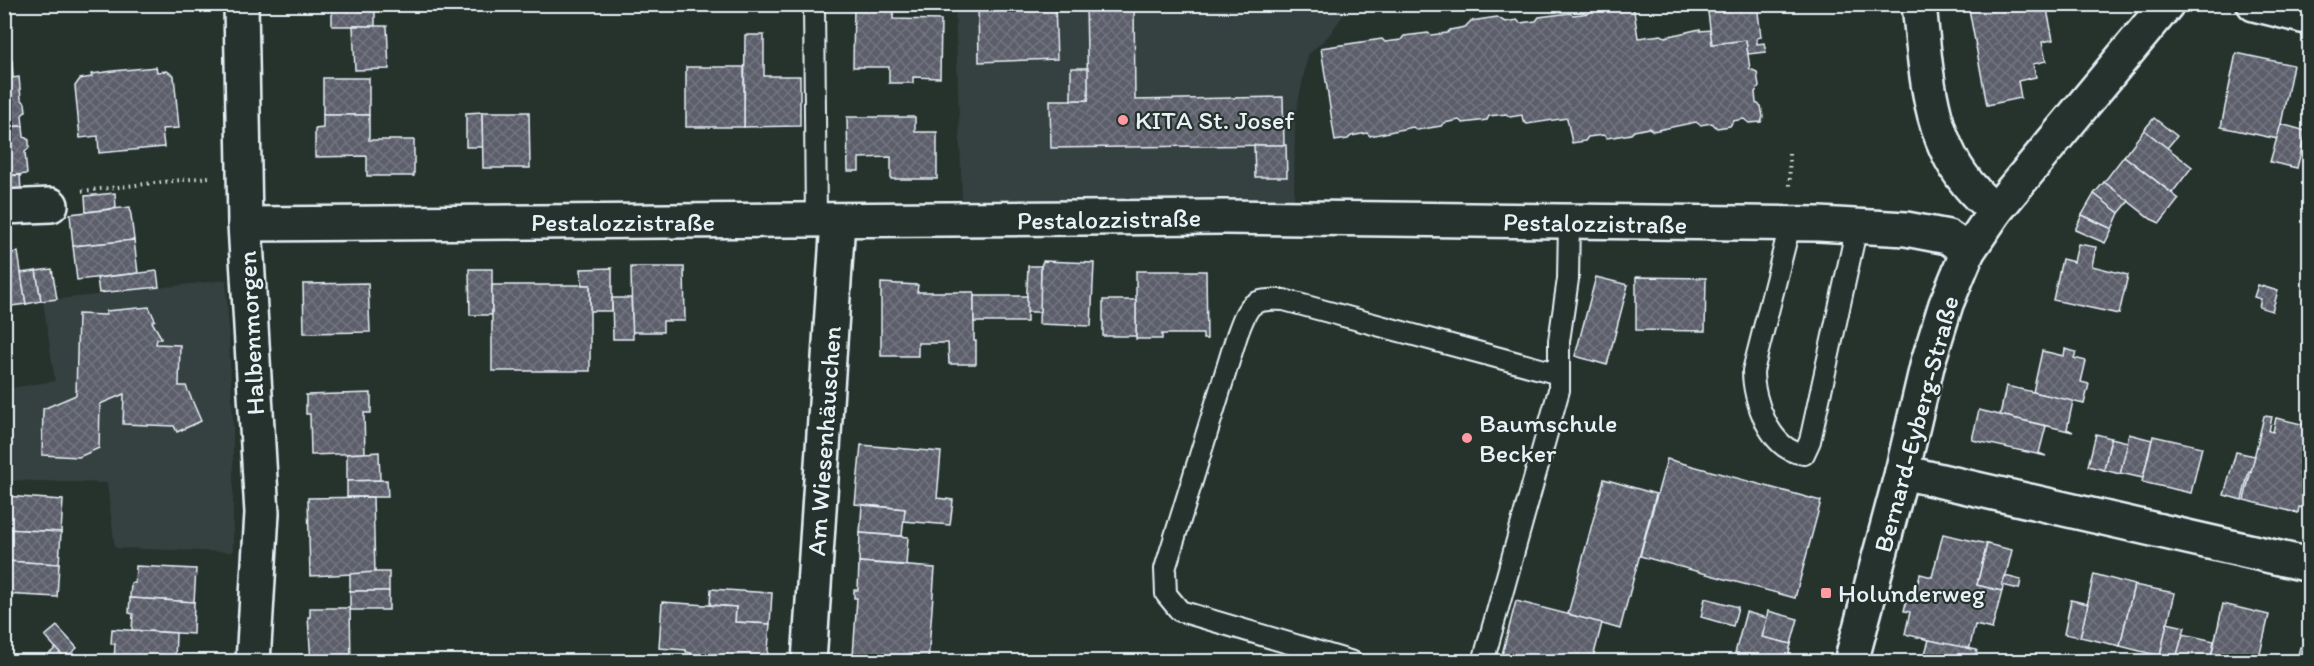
<svg xmlns="http://www.w3.org/2000/svg" width="2314" height="666" font-family="Itim,sans-serif">
<defs>
<pattern id="building-cross-hatch" width="8" height="8" patternUnits="userSpaceOnUse" patternTransform="scale(1.5)"><rect width="8" height="8" fill="#5c5e6b"/><path d="M0 0l8 8M0 8l8-8" fill="none" stroke="#737681"/></pattern>
</defs>
<rect width="100%" height="100%" fill="#26332d"/>
<filter id="ink" filterUnits="userSpaceOnUse"><feTurbulence type="fractalNoise" baseFrequency=".0167" numOctaves="2"/><feDisplacementMap in="SourceGraphic" scale="12" xChannelSelector="R" yChannelSelector="G"/><feConvolveMatrix kernelMatrix="1 2 1 2 8 2 1 2 1" color-interpolation-filters="sRGB"/></filter>
<g filter="url(#ink)">
<!-- built -->
<g fill="#364040">
<polygon points="955,5 1350,5 1330,34 1308,55 1295,117 1294,201 962,199"/>
<polygon points="226,280 233,420 233,552 115,548 107,483 5,480 5,389 55,381 43,301"/>
</g>
<!-- building -->
<g fill="url(#building-cross-hatch)" stroke="#e8f1f8" stroke-width="1.5">
<polygon points="4,4 9,4 11,19 4,20"/>
<rect x="332" y="4" width="43" height="22"/>
<polygon points="473,4 530,4 530,5 473,6"/>
<polygon points="854,4 894,4 893,19 941,20 940,78 913,77 913,83 889,83 889,67 853,67"/>
<polygon points="1055,4 1057,59 979,62 978,6"/>
<polygon points="1086,4 1134,4 1135,100 1283,97 1284,145 1051,148 1050,100 1088,100"/>
<polygon points="1633,4 1638,38 1661,35 1665,37 1700,29 1700,31 1711,30 1712,44 1746,40 1750,69 1757,72 1759,87 1755,92 1756,103 1761,106 1763,117 1761,122 1749,123 1744,119 1733,121 1730,126 1717,128 1712,123 1700,125 1696,122 1653,131 1649,128 1634,131 1631,134 1607,138 1603,135 1588,137 1585,141 1572,143 1567,118 1527,124 1523,121 1522,115 1510,117 1506,114 1489,116 1487,120 1463,123 1459,120 1444,123 1441,126 1417,130 1413,127 1370,136 1367,133 1351,136 1348,139 1335,141 1321,48 1382,39 1385,42 1401,40 1404,36 1428,33 1431,35 1447,33 1450,30 1465,27 1471,21 1497,17 1505,22 1517,20 1520,23 1536,21 1539,17 1570,13 1573,15 1589,13 1591,9"/>
<polygon points="1707,4 1757,4 1761,37 1757,38 1757,44 1764,43 1766,52 1748,54 1746,40 1712,44"/>
<polygon points="1992,4 2046,4 2053,40 2042,42 2046,61 2033,64 2036,77 2018,81 2021,98 1987,105 1969,9"/>
<polygon points="353,26 387,26 389,69 355,70"/>
<polygon points="745,35 764,35 764,76 800,76 800,126 744,127"/>
<polygon points="2236,53 2293,65 2278,139 2221,127"/>
<polygon points="12,61 13,78 4,79 4,62"/>
<polygon points="156,67 157,72 167,71 174,76 179,128 162,129 164,147 99,153 98,136 80,138 75,86 80,79 92,77 91,74 113,71"/>
<rect x="686" y="67" width="58" height="60"/>
<rect x="1071" y="68" width="17" height="32"/>
<polygon points="19,77 21,99 25,103 26,111 22,115 23,126 4,127 4,79"/>
<rect x="323" y="78" width="46" height="37"/>
<polygon points="482,112 483,147 466,147 466,113"/>
<polygon points="482,112 529,112 530,168 483,168"/>
<polygon points="323,115 369,115 369,140 414,140 414,176 367,176 367,156 315,157 315,129 323,128"/>
<polygon points="847,117 915,117 915,132 937,132 937,179 891,179 891,157 859,158 859,171 848,171"/>
<polygon points="2154,118 2177,136 2167,148 2144,130"/>
<polygon points="2281,124 2306,131 2297,168 2270,162"/>
<polygon points="23,126 24,137 29,140 29,148 25,152 27,174 4,176 4,127"/>
<polygon points="2144,130 2192,167 2172,193 2124,156"/>
<polygon points="1254,145 1286,145 1287,177 1255,177"/>
<polygon points="2124,156 2179,199 2160,223 2151,219 2104,182"/>
<polygon points="20,175 21,191 4,193 4,176"/>
<polygon points="2104,182 2129,201 2119,213 2094,194"/>
<polygon points="115,193 116,208 86,212 85,196"/>
<polygon points="2094,194 2119,213 2112,229 2082,215"/>
<polygon points="130,207 134,240 73,246 70,214"/>
<polygon points="2082,215 2112,229 2105,243 2075,230"/>
<polygon points="134,240 138,273 77,280 73,246"/>
<polygon points="2078,244 2096,247 2092,266 2128,275 2119,314 2053,300 2062,259 2074,262"/>
<polygon points="18,252 26,304 4,307 4,254"/>
<polygon points="1043,261 1094,263 1091,326 1039,324 1041,266"/>
<polygon points="1028,266 1041,266 1040,312 1026,312"/>
<polygon points="631,267 684,267 685,321 663,321 663,332 632,332"/>
<polygon points="612,268 612,311 590,311 590,285 582,285 581,269"/>
<polygon points="52,269 57,299 41,301 36,271"/>
<polygon points="469,269 492,269 492,315 470,315"/>
<polygon points="36,271 41,301 26,304 21,273"/>
<polygon points="157,271 159,287 99,293 97,278"/>
<polygon points="1136,271 1206,271 1207,339 1203,339 1203,334 1162,334 1162,339 1136,339"/>
<polygon points="1596,277 1628,285 1607,365 1575,356"/>
<polygon points="1636,277 1706,278 1705,331 1636,330"/>
<polygon points="368,283 370,332 304,333 303,284"/>
<polygon points="881,283 918,285 917,292 974,292 974,341 976,341 976,364 949,364 948,343 918,343 918,356 881,356"/>
<rect x="492" y="285" width="98" height="86"/>
<polygon points="2258,285 2278,291 2272,311 2259,307 2261,299 2254,297"/>
<rect x="974" y="296" width="53" height="26"/>
<polygon points="612,298 631,298 633,339 613,339"/>
<rect x="1103" y="300" width="33" height="36"/>
<polygon points="149,307 155,320 152,322 161,337 161,339 157,339 156,344 180,345 179,386 186,386 201,421 177,432 174,426 123,424 124,394 100,404 99,448 79,457 42,455 43,409 76,395 78,314 106,315 106,311"/>
<polygon points="2065,349 2076,352 2074,358 2086,361 2081,382 2089,384 2084,404 2033,392 2042,351 2064,356"/>
<polygon points="2006,386 2073,401 2067,429 2073,432 2000,415"/>
<polygon points="371,393 371,413 364,413 365,453 311,455 310,414 306,414 306,395"/>
<polygon points="1979,410 2046,426 2039,453 2046,456 1972,440"/>
<polygon points="2264,416 2272,417 2269,431 2273,432 2276,418 2310,426 2310,463 2306,477 2310,478 2310,510 2299,507 2298,513 2244,500"/>
<polygon points="2096,434 2111,438 2104,470 2088,466"/>
<polygon points="2129,434 2152,440 2143,478 2120,473"/>
<polygon points="2153,436 2202,447 2191,493 2142,482"/>
<polygon points="2111,438 2128,442 2120,474 2104,470"/>
<polygon points="861,445 941,452 937,498 953,500 950,525 903,521 905,509 855,504"/>
<polygon points="379,452 380,480 347,481 347,454"/>
<polygon points="2236,452 2255,456 2251,471 2249,471 2242,500 2224,495"/>
<polygon points="1667,459 1821,501 1795,598 1640,556"/>
<polygon points="1604,479 1656,494 1620,629 1568,614"/>
<polygon points="387,480 388,497 347,497 347,481"/>
<polygon points="4,496 63,500 61,532 4,529"/>
<polygon points="373,497 375,573 310,576 308,498"/>
<polygon points="862,505 905,509 902,536 860,533"/>
<polygon points="4,529 61,532 59,564 4,561"/>
<polygon points="860,533 908,537 906,565 859,562"/>
<polygon points="1943,534 1987,544 1977,585 2002,591 1992,629 1975,625 1969,650 1905,634 1910,612 1904,611 1908,594 1915,595 1920,574 1932,577"/>
<polygon points="1987,544 2012,550 2002,591 1977,585"/>
<polygon points="4,561 59,564 57,597 4,594"/>
<polygon points="859,562 935,568 928,662 853,656 857,598 854,598 854,590 858,590"/>
<polygon points="136,566 196,569 194,602 130,598 131,583 135,583"/>
<polygon points="375,572 389,572 389,591 350,591 350,574"/>
<polygon points="2094,574 2134,585 2120,646 2080,637"/>
<polygon points="2005,576 2021,580 2019,589 2002,585"/>
<polygon points="2134,585 2175,593 2160,656 2120,646"/>
<polygon points="711,589 772,593 770,624 735,622 736,607 710,605"/>
<rect x="350" y="591" width="39" height="19"/>
<polygon points="130,598 194,602 193,634 132,630 133,614 129,613"/>
<polygon points="1705,598 1738,607 1733,626 1701,617"/>
<polygon points="2071,600 2088,604 2080,637 2064,634"/>
<polygon points="1516,601 1602,623 1592,662 1500,662"/>
<polygon points="662,602 736,607 735,622 770,624 767,662 691,662 691,653 686,652 686,650 659,648"/>
<polygon points="2223,604 2269,615 2258,662 2210,662"/>
<polygon points="310,608 350,608 351,662 311,662 308,617 310,617"/>
<polygon points="1768,611 1798,619 1791,644 1762,637"/>
<polygon points="1746,612 1767,618 1762,637 1791,644 1787,662 1736,662 1738,653 1735,653"/>
<polygon points="2167,623 2185,627 2176,659 2160,656"/>
<polygon points="57,626 77,648 65,658 45,636"/>
<polygon points="112,629 176,633 175,662 114,661 115,644 111,644"/>
<polygon points="2183,634 2214,641 2210,662 2175,662"/>
<polygon points="1929,640 1977,650 1974,662 1943,662 1924,657"/>
<polygon points="2300,647 2310,649 2310,662 2296,662"/>
<polygon points="56,648 65,658 67,662 47,662 44,658"/>
</g>
<g fill="none" stroke-linecap="round" stroke-linejoin="round">
<defs>
<g id="lane">
<polyline points="814,4 816,221"/>
<path d="M1790 225 1753 371C1753 400 1770 451 1804 454L1810 441 1857 226"/>
<path d="M1353 662 1180 611 1166 594 1165 569 1237 335C1248 305 1250 298 1284 300L1559 374"/>
<polyline points="1483,662 1559,390 1559,341 1568,279 1569,222"/>
</g>
<g id="street">
<path d="M1919 4C1926 69 1928 143 1975 192 1981 199 1989 205 1996 210"/>
<polyline points="2254,4 2310,18"/>
<polyline points="4,207 51,205"/>
<polyline points="245,224 1224,217 1819,224 1906,229 1948,237 1968,251"/>
<polyline points="1902,472 2310,565"/>
<polyline points="809,662 838,221"/>
</g>
<g id="secondary">
<polyline points="241,4 245,224 262,513 253,662"/>
<polyline points="1851,662 1902,472 1928,362 1946,304 1968,251 1996,210 2167,4"/>
</g>
</defs>
<!-- lane casing -->
<use href="#lane" stroke="#e8f1f8" stroke-width="24"/>
<!-- street casing -->
<use href="#street" stroke="#e8f1f8" stroke-width="38"/>
<!-- secondary casing -->
<use href="#secondary" stroke="#e8f1f8" stroke-width="38"/>
<!-- path -->
<g stroke="#e8f1f8" stroke-width="4" stroke-dasharray="1.5 4.5" stroke-linecap="butt">
<polyline points="1789,154 1790,188"/>
<polyline points="82,191 209,177"/>
</g>
<!-- lane -->
<use href="#lane" stroke="#26332d" stroke-width="20"/>
<!-- street -->
<use href="#street" stroke="#26332d" stroke-width="33"/>
<!-- secondary -->
<use href="#secondary" stroke="#26332d" stroke-width="33"/>
</g>
</g>
<!-- markers -->
<g fill="#ff9aa2" stroke="#26332d" stroke-width="2">
<circle cx="1123" cy="120" r="6"/>
<circle cx="1467" cy="438" r="6"/>
<rect x="1820" y="587" width="12" height="12" rx="3"/>
</g>
<g text-anchor="middle" stroke-width="4.5" stroke-linejoin="round" paint-order="stroke">
<!-- poi labels -->
<g font-size="26" fill="#e8f1f8" stroke="#26332d" text-anchor="start">
<text x="1135" y="129">KITA St. Josef</text>
<text x="1479" y="432">Baumschule<tspan x="1479" dy="30">Becker</tspan></text>
<text x="1838" y="602">Holunderweg</text>
</g>
<!-- street labels -->
<g font-size="26" fill="#e8f1f8" stroke="#26332d">
<text transform="translate(1109 219) rotate(-1)" y="9">Pestalozzistraße</text>
<text x="623" y="231">Pestalozzistraße</text>
<text transform="translate(1595 223) rotate(1)" y="9">Pestalozzistraße</text>
<text transform="translate(251 333) rotate(-93)" y="9">Halbenmorgen</text>
<text transform="translate(1916 424) rotate(-75)" y="9">Bernard-Eyberg-Straße</text>
<text transform="translate(824 441) rotate(-86)" y="9">Am Wiesenhäuschen</text>
</g>
</g>
<!-- margin -->
<rect width="2314" height="666" fill="none" stroke="#26332d" stroke-width="24"/>
<rect x="12" y="12" width="2290" height="642" fill="none" stroke="#e8f1f8" stroke-width="2" filter="url(#ink)"/>
</svg>
